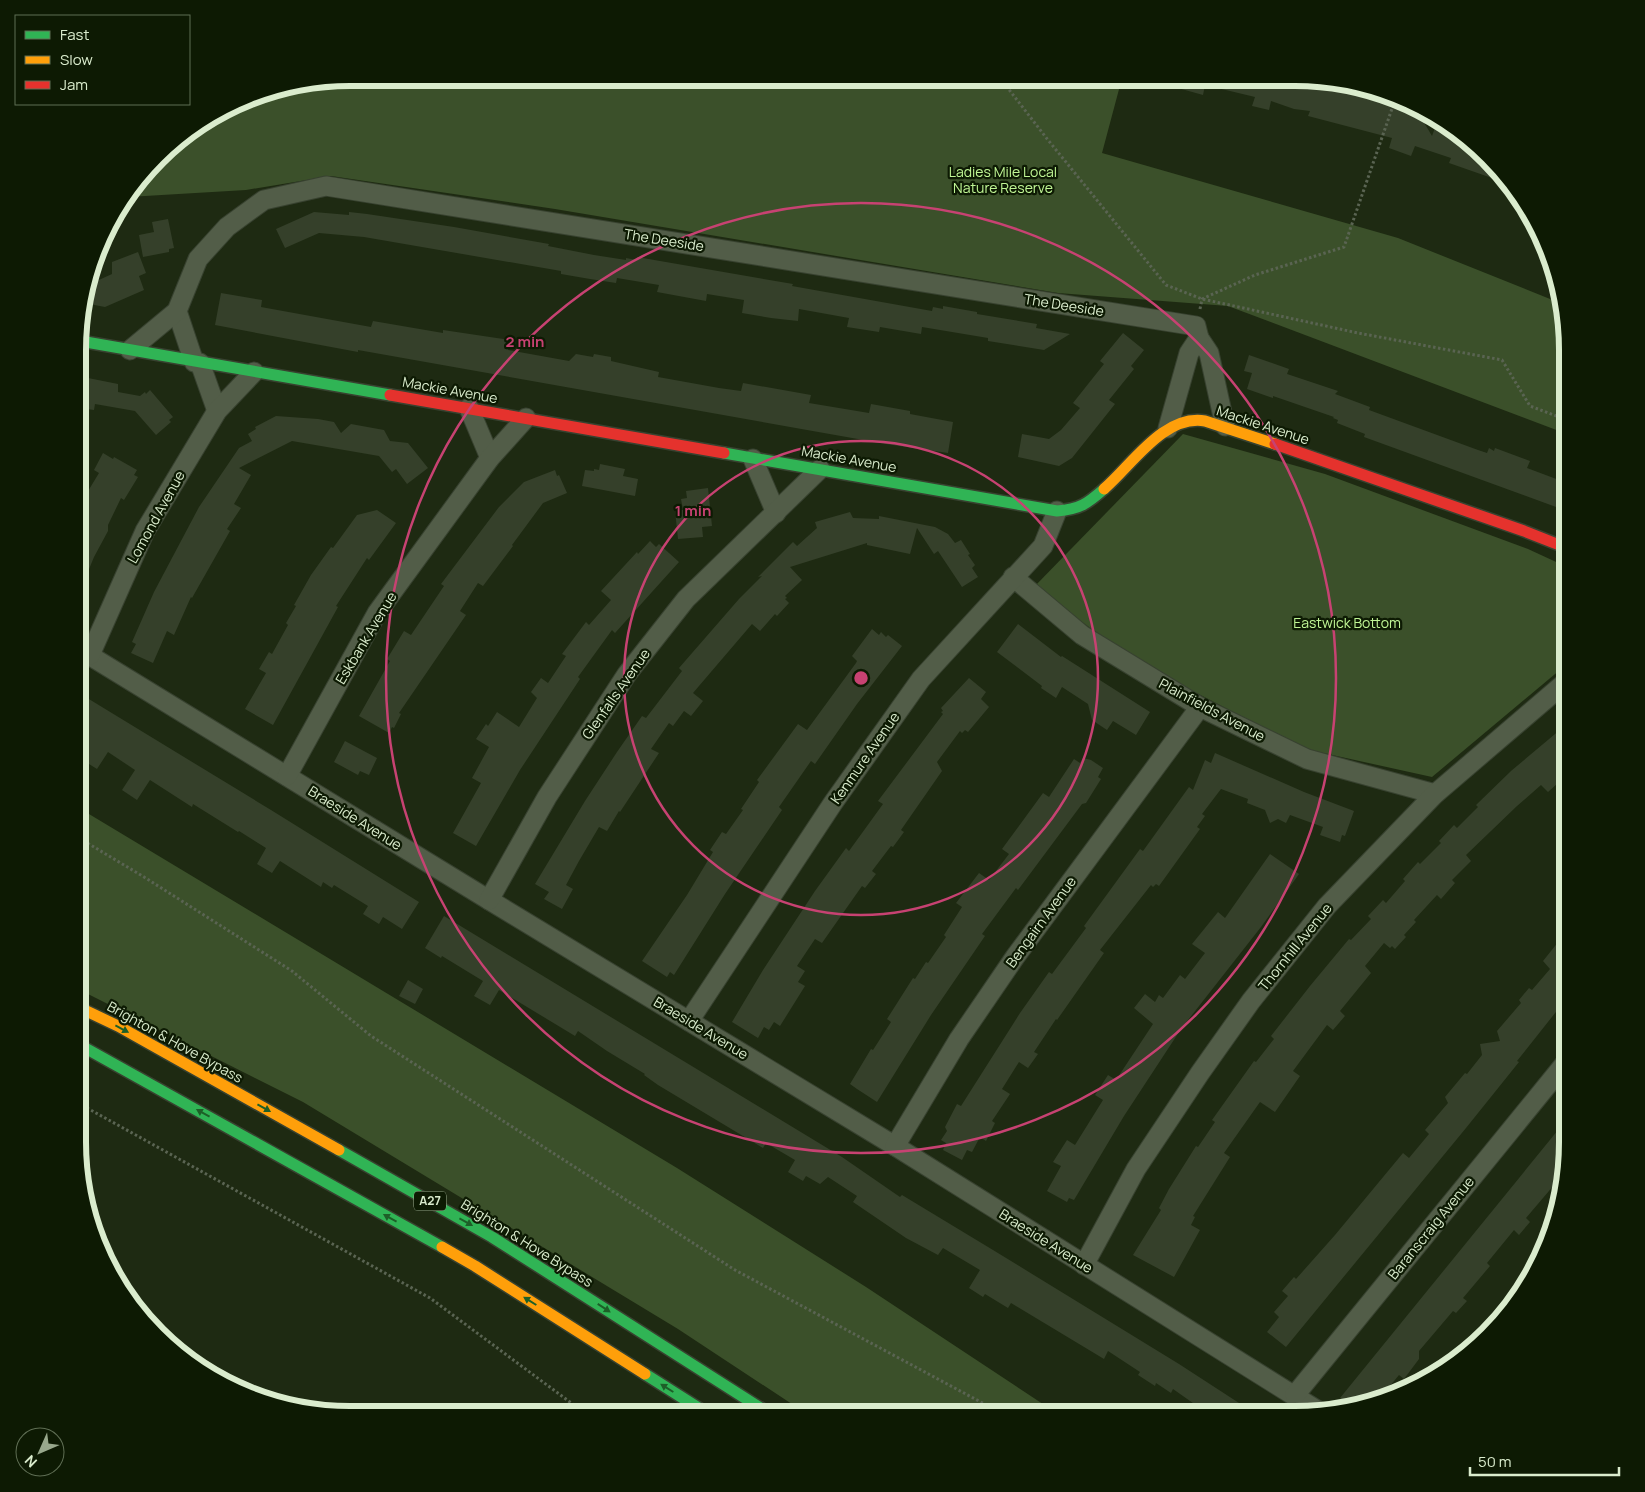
<svg xmlns="http://www.w3.org/2000/svg" width="1645" height="1492" font-family="Manrope,sans-serif">
<rect width="100%" height="100%" fill="#1e2a12"/>
<!-- green -->
<g fill="#3b502a">
<polygon points="350,78 1122,78 1102,153 1398,238 1560,303 1567,332 1567,434 1228,306 1058,293 555,209 331,176 246,190 128,197 171,145 262,92"/>
<polygon points="1183,434 1325,474 1528,549 1567,567 1567,664 1432,777 1305,749 1185,687 1104,638 1034,587"/>
<polygon points="79,808 677,1168 866,1287 1058,1414 807,1414 678,1329 303,1102 78,989"/>
</g>
<!-- building -->
<g fill="#35402a">
<polygon points="1160,78 1287,78 1299,81 1300,78 1381,97 1416,109 1432,136 1437,122 1500,170 1509,184 1449,163 1451,158 1415,146 1411,156 1389,148 1392,138 1308,116 1310,111 1294,109 1271,101 1269,110 1252,106 1255,97 1205,85 1203,95 1160,83"/>
<polygon points="314,212 349,215 349,212 367,214 454,227 549,244 548,246 594,255 626,260 626,258 636,260 637,257 793,284 792,286 932,311 933,307 943,309 943,306 977,312 977,314 1037,324 1036,328 1070,334 1044,350 988,341 988,338 922,327 921,334 880,327 879,332 847,327 849,318 799,309 798,321 771,318 742,313 744,300 707,294 706,301 657,292 659,285 617,278 616,283 590,279 561,274 561,271 364,237 319,233 285,248 276,229"/>
<polygon points="168,219 174,248 169,249 169,252 143,257 139,235 154,232 152,222"/>
<polygon points="138,252 146,273 139,276 144,290 105,307 84,303 90,284 112,274 112,262"/>
<polygon points="221,293 262,300 261,307 371,327 373,321 443,333 443,330 510,340 508,350 569,361 576,354 593,357 594,354 611,357 611,361 659,372 658,377 719,388 741,391 743,383 811,395 809,403 869,413 871,404 910,411 910,414 953,422 948,453 886,444 358,350 358,352 315,344 215,325"/>
<polygon points="1123,333 1144,350 1131,366 1134,369 1109,400 1115,404 1072,458 1059,466 1018,457 1022,434 1049,439 1061,430 1080,408 1073,403 1104,364 1100,361"/>
<polygon points="1249,355 1289,369 1287,374 1338,391 1335,394 1370,407 1369,410 1478,450 1487,453 1489,448 1494,451 1495,448 1530,461 1527,468 1567,483 1567,511 1364,437 1365,434 1337,423 1338,420 1333,418 1334,417 1273,396 1273,398 1247,389 1252,373 1244,371"/>
<polygon points="83,377 118,384 118,392 140,396 145,392 146,394 150,390 173,417 169,420 171,422 156,435 135,411 95,404 94,410 80,408 80,382 83,382"/>
<polygon points="276,416 318,419 334,422 341,433 351,424 384,430 390,441 408,443 428,468 407,484 396,469 392,472 379,456 292,441 239,468 251,475 234,504 241,508 227,529 230,531 192,598 191,597 174,635 167,631 153,663 131,653 136,644 132,642 154,592 199,507 239,448 252,441 248,434 256,429 255,427"/>
<polygon points="103,453 113,459 114,457 137,470 134,475 138,477 124,500 121,498 108,525 108,531 94,557 80,591 79,506 99,473 94,470"/>
<polygon points="600,464 625,469 623,476 638,479 635,496 582,486 585,470 594,471 594,469 599,470"/>
<polygon points="555,470 557,476 559,475 567,493 543,503 512,545 513,546 483,586 478,583 460,611 466,615 399,713 401,714 394,728 392,727 389,733 359,716 390,661 387,659 404,631 411,635 444,586 441,584 499,507 524,482"/>
<polygon points="708,488 712,526 702,527 703,537 678,539 675,510 683,510 681,499 687,498 686,491"/>
<polygon points="377,510 396,523 369,560 367,558 336,606 338,607 273,725 245,709 266,673 259,669 269,652 272,654 288,625 286,623 296,606 294,605 311,575 331,547 333,548 357,515"/>
<polygon points="850,512 853,518 879,519 879,516 935,527 948,534 955,543 961,540 970,554 968,555 975,565 972,568 978,577 962,587 938,551 934,554 917,528 910,554 867,545 867,543 790,567 802,580 785,596 787,598 785,599 789,603 777,616 775,614 760,631 752,624 693,693 703,701 691,716 684,711 673,726 669,723 651,749 659,753 620,812 619,811 607,831 599,827 579,861 566,885 573,889 562,909 544,899 549,892 535,884 585,801 617,752 642,716 646,718 682,671 679,668 739,599 762,576 758,577 793,542 797,546 817,528 815,522"/>
<polygon points="650,541 656,547 659,544 679,562 615,633 612,630 578,677 580,679 520,770 476,846 453,833 481,783 472,778 489,747 476,739 486,724 488,726 497,712 519,727 537,698 531,692 541,678 548,683 566,656 562,654 586,622 589,625 611,600 601,591 637,552 638,554"/>
<polygon points="1018,624 1061,657 1062,656 1150,712 1136,735 1113,721 1107,730 1092,720 1088,704 1062,687 1056,698 1041,688 1042,686 997,652"/>
<polygon points="872,629 879,635 881,632 886,637 888,635 902,646 857,704 815,764 811,761 779,807 782,810 725,894 674,975 670,972 667,977 642,961 687,895 713,852 710,850 722,832 726,834 743,810 741,809 759,782 757,780 798,724 807,730 856,663 857,661 852,656"/>
<polygon points="969,678 986,692 981,699 989,707 968,732 965,730 962,733 960,731 937,762 942,771 901,830 904,832 893,847 891,846 872,871 876,874 865,888 862,886 822,943 815,939 797,966 805,971 798,982 805,986 780,1026 774,1022 769,1030 764,1027 758,1038 732,1022 763,970 815,891 846,848 849,851 883,804 878,801 943,714 941,712 943,711 941,708"/>
<polygon points="79,693 271,810 419,902 402,929 383,917 379,924 363,914 368,906 334,885 332,888 323,882 321,887 280,861 272,873 257,864 266,848 239,831 238,832 193,804 192,807 150,780 137,800 122,790 135,770 108,752 97,769 89,764 79,780"/>
<polygon points="1567,724 1567,775 1548,792 1541,785 1517,806 1466,855 1471,861 1452,880 1455,883 1441,899 1437,895 1414,920 1416,922 1404,935 1406,937 1395,949 1392,946 1390,948 1384,943 1365,966 1371,973 1340,1011 1345,1016 1333,1030 1327,1025 1293,1071 1300,1076 1275,1112 1260,1102 1224,1153 1230,1157 1193,1216 1195,1217 1191,1225 1200,1230 1174,1277 1133,1255 1161,1210 1159,1208 1169,1189 1196,1146 1198,1147 1215,1122 1212,1120 1254,1061 1256,1062 1274,1039 1271,1036 1310,986 1349,939 1351,940 1371,919 1368,916 1383,900 1386,903 1405,881 1403,879 1418,862 1420,864 1441,843 1439,841 1454,825 1457,828 1478,807 1476,805 1511,771"/>
<polygon points="345,741 377,758 369,775 360,771 358,775 334,762"/>
<polygon points="1215,753 1304,792 1354,811 1345,836 1342,835 1340,842 1320,835 1323,827 1290,815 1286,823 1278,819 1270,823 1265,810 1247,803 1248,799 1221,789 1202,814 1205,816 1197,827 1200,829 1159,886 1156,884 1153,887 1151,885 1100,950 1104,953 1057,1020 1056,1019 1034,1052 1038,1054 1028,1068 1019,1062 1002,1089 1010,1094 992,1121 995,1123 986,1141 980,1137 972,1152 967,1150 962,1160 943,1150 946,1143 941,1140 947,1131 945,1127 957,1104 961,1106 1020,1013 1049,972 1052,974 1086,928 1084,926 1140,849 1143,851 1189,787 1193,790 1205,760 1211,763"/>
<polygon points="1083,758 1091,760 1103,768 1098,777 1101,779 1086,803 1082,804 1018,890 1016,888 982,934 985,936 931,1015 877,1102 857,1089 850,1084 871,1049 873,1050 891,1022 887,1019 913,978 915,979 926,962 928,963 946,937 944,935 962,907 956,903 979,873 989,880 1009,854 1002,849 1043,793 1049,797 1074,759 1080,763"/>
<polygon points="1270,854 1299,874 1261,927 1181,1029 1124,1116 1074,1200 1069,1198 1067,1202 1047,1191 1061,1166 1053,1162 1067,1140 1075,1145 1103,1100 1095,1095 1108,1075 1116,1080 1153,1024 1134,1008 1145,994 1155,1002 1159,995 1163,998 1180,975 1185,979 1205,953 1192,944 1218,912 1225,918"/>
<polygon points="444,916 842,1157 900,1197 902,1195 993,1250 1179,1364 1256,1414 1197,1414 1200,1408 1173,1389 1171,1393 1156,1383 1155,1386 1138,1375 1140,1372 1108,1351 1104,1359 1011,1303 1008,1308 985,1294 983,1297 969,1288 980,1270 943,1248 938,1255 906,1238 853,1202 857,1196 828,1177 820,1184 806,1176 803,1181 788,1172 795,1160 766,1143 763,1148 658,1085 644,1075 645,1074 607,1051 578,1031 575,1036 499,990 490,1005 474,996 483,981 442,956 441,958 425,948"/>
<polygon points="1567,931 1567,998 1517,1061 1519,1062 1466,1128 1286,1347 1267,1332 1279,1317 1274,1312 1288,1296 1282,1291 1294,1277 1296,1279 1335,1235 1403,1153 1409,1158 1429,1134 1425,1130 1448,1103 1445,1097 1465,1073 1467,1074 1482,1055 1480,1044 1500,1041 1497,1031 1521,1003 1519,1000 1529,988 1532,990 1550,969 1543,961"/>
<polygon points="408,980 423,989 415,1004 399,996"/>
<polygon points="1567,1119 1568,1142 1560,1178 1526,1218 1530,1222 1519,1235 1514,1230 1487,1263 1490,1266 1463,1298 1467,1301 1456,1313 1453,1311 1419,1351 1419,1359 1404,1379 1399,1375 1380,1398 1349,1405 1340,1398"/>
</g>
<g fill="none" stroke-linecap="round" stroke-linejoin="round">
<defs>
<g id="street">
<polyline points="177,311 194,362"/>
<polyline points="1199,338 1209,353 1225,426"/>
<polyline points="130,350 177,311 198,259 227,227 264,200 326,186 1196,326 1199,338 1189,353 1168,428"/>
<polyline points="200,363 217,411"/>
<polyline points="469,408 490,458"/>
<polyline points="753,459 776,513"/>
<polyline points="1013,577 1082,635 1200,707 1307,759 1435,794"/>
<polyline points="79,649 489,900 895,1146 1320,1412"/>
<polyline points="90,655 145,531 217,411 254,372"/>
<polyline points="287,776 377,613 490,458 526,418"/>
<polyline points="489,900 547,797 627,674 686,599 820,469"/>
<polyline points="689,1021 833,803 921,679 1043,546 1057,511"/>
<polyline points="895,1146 959,1039 1015,957 1200,707"/>
<polyline points="1084,1265 1136,1169 1200,1073 1251,1001 1327,906 1435,794 1567,681"/>
<polyline points="1295,1395 1567,1061"/>
</g>
<g id="fast">
<polyline points="80,341 390,395"/>
<path d="M724 453 1057 511C1080 509 1087 504 1104 489"/>
<polyline points="78,1044 442,1247"/>
<polyline points="339,1150 492,1237 770,1414"/>
<polyline points="645,1374 708,1414"/>
</g>
<g id="slow">
<path d="M1104 489C1132 465 1164 414 1205 421L1275 444"/>
<polyline points="78,1007 118,1026 339,1150"/>
<polyline points="442,1247 475,1266 645,1374"/>
</g>
<g id="jam">
<polyline points="390,395 724,453"/>
<polyline points="1275,444 1524,531 1567,548"/>
</g>
</defs>
<!-- street casing -->
<use href="#street" stroke="#384230" stroke-width="21"/>
<!-- fast casing -->
<use href="#fast" stroke="#384230" stroke-width="14"/>
<!-- slow casing -->
<use href="#slow" stroke="#384230" stroke-width="14"/>
<!-- jam casing -->
<use href="#jam" stroke="#384230" stroke-width="14"/>
<!-- path -->
<g stroke="#5a6452" stroke-width="3" stroke-dasharray="2.5 2.5" stroke-linecap="butt">
<polyline points="1000,78 1048,140 1166,285 1202,299 1358,333 1502,360 1530,406 1567,420"/>
<polyline points="1200,309 1202,299 1255,275 1344,247 1395,100"/>
<polyline points="79,838 144,877 292,971 371,1036 735,1270 1003,1414"/>
<polyline points="78,1103 430,1298 586,1414"/>
</g>
<!-- street -->
<use href="#street" stroke="#525d48" stroke-width="19"/>
<!-- fast -->
<use href="#fast" stroke="#30b455" stroke-width="11"/>
<!-- slow -->
<use href="#slow" stroke="#ff9f0a" stroke-width="11"/>
<!-- jam -->
<use href="#jam" stroke="#e5322d" stroke-width="11"/>
</g>
<!-- one-way arrows -->
<defs><path id="oneway-solid" d="M-6-.8H1V-3.2L6.5 0L1 3.2V.8H-6Z" transform="scale(1.25)"/></defs>
<g fill="#1d5f28">
<use href="#oneway-solid" transform="translate(122 1029) rotate(28)"/>
<use href="#oneway-solid" transform="translate(264 1108) rotate(29)"/>
<use href="#oneway-solid" transform="translate(203 1113) rotate(-151)"/>
<use href="#oneway-solid" transform="translate(390 1218) rotate(-151)"/>
<use href="#oneway-solid" transform="translate(466 1222) rotate(29)"/>
<use href="#oneway-solid" transform="translate(530 1301) rotate(-148)"/>
<use href="#oneway-solid" transform="translate(604 1308) rotate(33)"/>
<use href="#oneway-solid" transform="translate(667 1388) rotate(-148)"/>
</g>
<!-- distance rings -->
<g fill="none" stroke="#c74272" stroke-width="2.5">
<circle cx="861" cy="678" r="237"/>
<circle cx="861" cy="678" r="475"/>
</g>
<g text-anchor="middle" stroke-width="4.5" stroke-linejoin="round" paint-order="stroke">
<!-- shield labels -->
<rect fill="#0d1a03" stroke="#9cad90" stroke-width="1" x="414" y="1191.5" width="32" height="19" rx="4"/>
<g font-size="12" font-weight="bold" fill="#daeccd">
<text x="430" y="1205">A27</text>
</g>
<!-- park labels -->
<g font-size="14" fill="#c0f695" stroke="#0d1a03">
<text x="1003" y="177">Ladies Mile Local<tspan x="1003" dy="16">Nature Reserve</tspan></text>
<text x="1347" y="628">Eastwick Bottom</text>
</g>
<!-- street labels -->
<g font-size="14" fill="#daeccd" stroke="#0d1a03">
<text transform="translate(664 240) rotate(9)" y="5">The Deeside</text>
<text transform="translate(1064 305) rotate(9)" y="5">The Deeside</text>
<text transform="translate(450 390) rotate(10)" y="5">Mackie Avenue</text>
<text transform="translate(1263 425) rotate(18)" y="5">Mackie Avenue</text>
<text transform="translate(849 459) rotate(10)" y="5">Mackie Avenue</text>
<text transform="translate(156 517) rotate(-61)" y="5">Lomond Avenue</text>
<text transform="translate(366 638) rotate(-59)" y="5">Eskbank Avenue</text>
<text transform="translate(616 694) rotate(-55)" y="5">Glenfalls Avenue</text>
<text transform="translate(1212 710) rotate(28)" y="5">Plainfields Avenue</text>
<text transform="translate(865 758) rotate(-55)" y="5">Kenmure Avenue</text>
<text transform="translate(355 818) rotate(32)" y="5">Braeside Avenue</text>
<text transform="translate(1041 922) rotate(-54)" y="5">Bengairn Avenue</text>
<text transform="translate(1295 947) rotate(-51)" y="5">Thornhill Avenue</text>
<text transform="translate(701 1028) rotate(31)" y="5">Braeside Avenue</text>
<text transform="translate(175 1042) rotate(29)" y="5">Brighton &amp; Hove Bypass</text>
<text transform="translate(1431 1228) rotate(-51)" y="5">Baranscraig Avenue</text>
<text transform="translate(1046 1241) rotate(32)" y="5">Braeside Avenue</text>
<text transform="translate(527 1243) rotate(32)" y="5">Brighton &amp; Hove Bypass</text>
</g>
</g>
<!-- crop -->
<path d="M0 0H1645V1492H0ZM350 86H1295A264 264 0 0 1 1559 350V1142A264 264 0 0 1 1295 1406H350A264 264 0 0 1 86 1142V350A264 264 0 0 1 350 86Z" fill="#0d1a03" fill-rule="evenodd"/>
<path fill="none" stroke="#daeccd" stroke-width="6" d="M350 86H1295A264 264 0 0 1 1559 350V1142A264 264 0 0 1 1295 1406H350A264 264 0 0 1 86 1142V350A264 264 0 0 1 350 86Z"/>
<circle cx="861" cy="678" r="8" fill="#c74272" stroke="#0d1a03" stroke-width="2.5"/>
<g font-size="15" text-anchor="middle" font-weight="bold" fill="#c74272" stroke="#0d1a03" stroke-width="4.5" stroke-linejoin="round" paint-order="stroke">
<text x="525" y="347">2 min</text>
<text x="693" y="516">1 min</text>
</g>
<!-- legend -->
<rect x="15" y="15" width="175" height="90" fill="#0d1a03" stroke="#5f6e54"/>
<rect x="25" y="31" width="25" height="8" fill="#30b455" stroke="#5f6e54"/>
<text x="60" y="40" font-size="15" fill="#daeccd">Fast</text>
<rect x="25" y="56" width="25" height="8" fill="#ff9f0a" stroke="#5f6e54"/>
<text x="60" y="65" font-size="15" fill="#daeccd">Slow</text>
<rect x="25" y="81" width="25" height="8" fill="#e5322d" stroke="#5f6e54"/>
<text x="60" y="90" font-size="15" fill="#daeccd">Jam</text>
<!-- north arrow -->
<g transform="translate(40 1452) rotate(225)"><circle r="24" fill="#0d1a03" stroke="#5f6e54"/>
<path d="M0-4L9 19L0 12L-9 19Z" fill="#98a88c"/>
<text y="-8" font-size="14" font-weight="bold" text-anchor="middle" fill="#daeccd">N</text>
</g>
<!-- scale -->
<path d="M1470 1467v8h149v-8" fill="none" stroke="#daeccd" stroke-width="2.5"/>
<text x="1478" y="1467" font-size="15" fill="#daeccd" stroke="#0d1a03" stroke-width="4" paint-order="stroke">50 m</text>
</svg>
